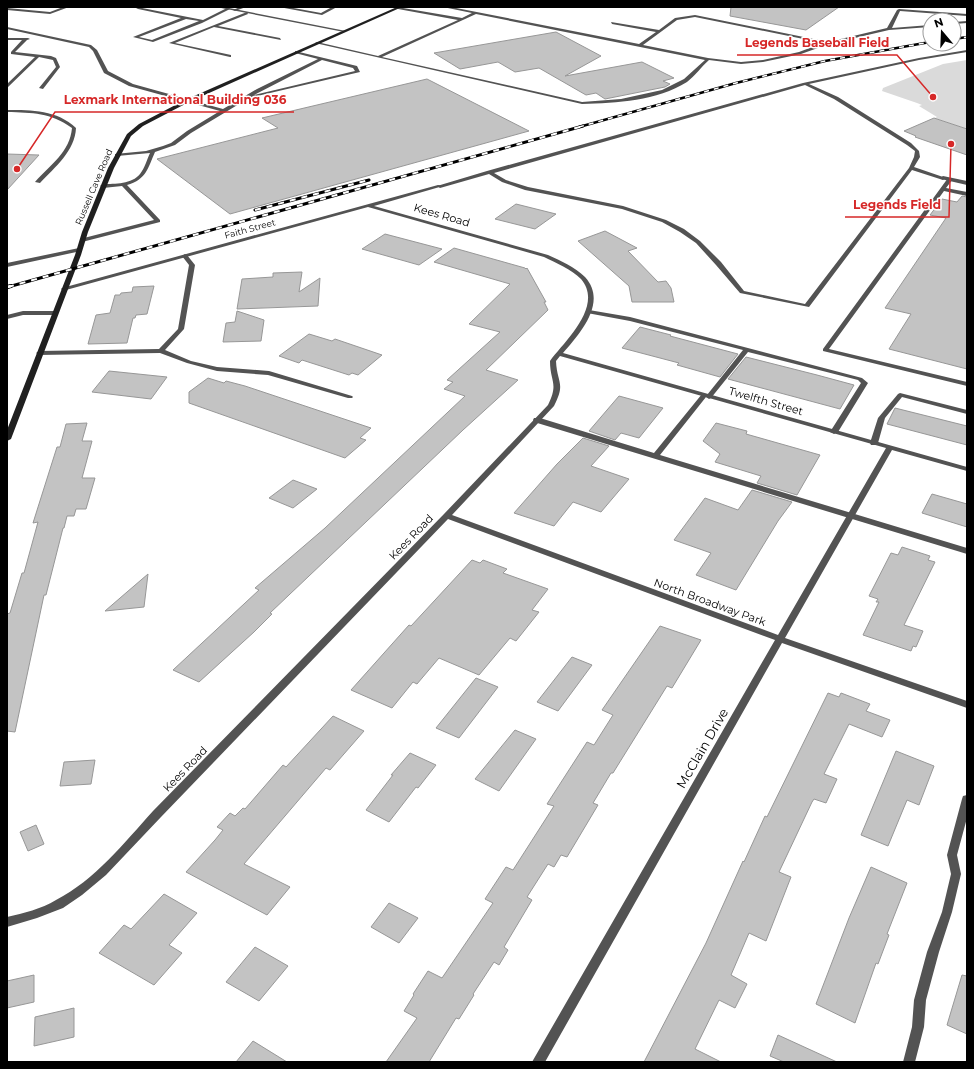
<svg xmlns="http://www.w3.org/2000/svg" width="974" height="1069" font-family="Montserrat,sans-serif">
<rect width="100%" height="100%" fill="#fff"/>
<!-- green -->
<polygon fill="#dadada" points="967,60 967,129 935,118 937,117 919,106 922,105 917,103 882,91 883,88 943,64"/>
<!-- building -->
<g fill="#c3c3c3" stroke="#979797">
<polygon points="731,7 839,7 806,30 730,16"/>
<polygon points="556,32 601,56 565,76 642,62 674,78 663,81 670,84 665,87 605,99 596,93 586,95 539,68 515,72 498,62 460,69 434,53"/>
<polygon points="427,79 529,131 230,214 157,159 278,128 262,118"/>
<polygon points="934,118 967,129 967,155 915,137 916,136 904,131"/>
<polygon points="7,154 39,155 7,190"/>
<polygon points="962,196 967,197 967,369 889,349 911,314 885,308 946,218 930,215 942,199 957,202"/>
<polygon points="516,204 556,214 535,229 495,219"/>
<polygon points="605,231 637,248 628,251 658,282 666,281 671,288 674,302 632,302 629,286 578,241"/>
<polygon points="385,234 442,249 419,265 362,249"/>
<polygon points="454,248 525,268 526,269 527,268 546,302 544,302 548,310 486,370 518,380 463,430 270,613 272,614 254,632 199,682 173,670 259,590 255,588 325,528 465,396 444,389 453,382 447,380 500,332 469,324 510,284 434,262"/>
<polygon points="302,272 299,292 320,278 318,306 237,309 242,279 273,277 273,273"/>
<polygon points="154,286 147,314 136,315 135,318 133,318 127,343 88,344 96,315 110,313 115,295 120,295 121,293 132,292 133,287"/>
<polygon points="237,311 264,320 261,341 223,342 226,323 235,322"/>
<polygon points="640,327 671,335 670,336 738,354 720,377 677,365 679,363 622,348"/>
<polygon points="309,334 332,341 335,339 382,355 358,375 352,373 349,375 302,360 299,363 279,356"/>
<polygon points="746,357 817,375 854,385 840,409 728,379"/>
<polygon points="109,371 167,377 151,399 92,392"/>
<polygon points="208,378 224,383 226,381 245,386 371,428 360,438 366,440 345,458 189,403 189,392"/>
<polygon points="619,396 663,408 639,438 621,433 615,440 589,431"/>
<polygon points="895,408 967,426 967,445 887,424"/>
<polygon points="87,423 82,441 92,441 82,478 95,478 86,509 76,509 74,516 67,516 64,528 63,528 46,595 44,595 15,732 7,731 7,614 10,613 22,573 24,573 38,522 33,523 57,447 60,447 66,424"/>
<polygon points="716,423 747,431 746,434 820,455 797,495 757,483 761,476 715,462 720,454 703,441"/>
<polygon points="583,438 609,446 591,466 629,479 601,512 573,502 554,526 514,513 557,464"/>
<polygon points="293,480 317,489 293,508 269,498"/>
<polygon points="752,490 792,502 778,521 736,590 696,575 711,553 674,540 705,498 738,510"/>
<polygon points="932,494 967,504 967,527 922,513"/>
<polygon points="902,547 930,556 928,560 935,562 904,625 923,631 916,647 913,646 911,651 863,635 879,602 876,602 878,599 869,596 891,553 898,555"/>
<polygon points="472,560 480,563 483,560 507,569 503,573 548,589 532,610 539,612 516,641 510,638 479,675 439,658 417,684 413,682 392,708 351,690 409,625 411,626"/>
<polygon points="148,574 144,607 105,611 127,592"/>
<polygon points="660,626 701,640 672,688 667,686 613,773 611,773 593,803 598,805 567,857 561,855 554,867 548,864 527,897 532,900 504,947 508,950 499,965 494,962 473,994 474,995 459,1019 456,1018 429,1062 386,1062 417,1018 404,1011 414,995 413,994 428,971 442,978 493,903 485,899 506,867 513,870 554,806 547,804 587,742 594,745 613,715 602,710"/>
<polygon points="572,657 592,665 558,711 537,702"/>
<polygon points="476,678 498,687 459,738 436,728"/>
<polygon points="828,693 839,697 841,693 870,704 866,711 890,720 882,737 849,724 824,774 837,779 826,803 814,799 812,802 779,872 791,877 766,941 749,933 731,975 747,984 735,1008 719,1000 695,1049 721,1062 644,1062 706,943 743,861 744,862 765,816 767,817"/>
<polygon points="333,716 364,731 330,770 326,768 244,864 290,887 267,915 186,872 215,840 223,830 217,827 230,813 235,816 243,808 245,809 283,765 286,767"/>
<polygon points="515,730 536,739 499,791 475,779"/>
<polygon points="896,751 934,766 919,805 907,800 888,846 861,835"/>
<polygon points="410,753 436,765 418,788 416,787 389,822 366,810 393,775 391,775"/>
<polygon points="95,760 91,784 60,786 64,762"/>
<polygon points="36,825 44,844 28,851 20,832"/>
<polygon points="871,867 907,883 887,934 889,935 878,964 876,963 855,1023 816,1004 849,918"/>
<polygon points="164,894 197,913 169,945 182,953 154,985 99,953 124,925 131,929"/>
<polygon points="389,903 418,918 399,943 371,927"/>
<polygon points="255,947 288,966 259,1001 226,982"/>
<polygon points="34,975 34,1002 7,1008 7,981"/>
<polygon points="962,975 967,976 967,1034 947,1025"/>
<polygon points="74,1008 74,1037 34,1046 35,1017"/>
<polygon points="778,1035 837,1062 784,1062 770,1056"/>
<polygon points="253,1041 287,1062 236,1062"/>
</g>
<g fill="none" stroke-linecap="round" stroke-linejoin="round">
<!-- lane -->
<g fill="#535353" fill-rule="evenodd">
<polygon points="63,7 69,7 50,14 7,10 7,8 50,12"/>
<path d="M137 7 203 20 227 8 230 9 202 23 153 42 133 37 181 18 138 9 136 8ZM186 19 199 21 152 40 139 37Z"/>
<polygon points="240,7 246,7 235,11 233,10"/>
<polygon points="279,7 288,7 321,13 332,7 337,7 322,15"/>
<path d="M397 7 462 18 472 13 443 7H451L639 44 656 32 612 24 611 22 659 30 675 18 695 15 828 42 887 28 897 10 899 9 967 14V16L900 11 892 28 930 25V27L889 30 829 44 801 54 763 62 741 64 709 60C701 67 695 76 687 82 657 101 617 103 582 104L315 43 317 42 378 56 458 20 398 9 396 8ZM476 14 705 60 684 79 662 90 621 99 582 102 382 57ZM695 17 823 43 799 52 763 60 741 62 708 58 643 45 677 20Z"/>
<polygon points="247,12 248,14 218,26 280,38 281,40 214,27 175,43 231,55 231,57 230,57 169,43"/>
<polygon points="967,21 967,23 954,24 954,22"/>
<path d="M7 27 91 45 97 50 108 71 133 84 223 109 257 89 318 59 295 53V51L357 66 360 72 249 98 191 133 175 145 155 152C148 168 146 180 127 185L160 220V222L82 242 80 241V239L154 220 122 186 103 188 100 186 103 184C115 184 132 184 140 174 145 168 147 159 150 153L117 156H115V154L146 151 163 146 171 143 187 131 220 111 129 86 104 73 93 51 89 47 7 29ZM322 60 353 68 355 71 254 95Z"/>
<polygon points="7,38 28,38 30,39 27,40 15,52 51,56 56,58 60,67 43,89 39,88 56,67 53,60 39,57 7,88 7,84 35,57 11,54 11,52 22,40 7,40"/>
<path d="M967 50V52L919 60 809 84 838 97 911 143 919 151 920 157 914 167 946 178 943 180 912 170 809 307 740 293 716 265 696 243 680 232 662 222 622 209 525 190 502 182 489 174 440 188 437 186 487 171 803 83 919 58ZM805 85 834 99 907 145 915 151 914 157 909 168 805 304 744 291 721 262 700 241 684 229 666 220 623 206 528 187 506 180 494 173Z"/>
<path d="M7 110C32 110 57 110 76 128 75 151 55 167 40 183L35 182C50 165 70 152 72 128 50 112 33 113 7 112Z"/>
<polygon points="948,178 953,179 946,188 967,192 967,196 944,191 829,349 967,382 967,386 823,351 823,349"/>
<polygon points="185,254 187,255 195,265 184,329 165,350 191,361 217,367 269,371 352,396 353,397 352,398 348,398 268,375 217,371 187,363 160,353 39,355 36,353 39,351 159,349 178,329 189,265 182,256"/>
<polygon points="589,310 630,317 862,378 868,383 838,432 834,434 830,432 861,383 858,380 748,352 711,398 709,399 706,397 660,455 967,548 967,554 534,422 533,420 534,418 540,418 654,453 702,394 704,393 707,395 743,350 630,321 587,313 586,312"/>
<polygon points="23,311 55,311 58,313 55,315 23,315 7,319 7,315"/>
<polygon points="900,393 967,410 967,414 902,397 885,418 878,443 877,445 871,445 870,443 878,418 898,394"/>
<polygon points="967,795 967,818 957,855 961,874 952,912 939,952 926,1000 924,1027 915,1062 903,1062 912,1027 914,1000 927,952 942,912 951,874 947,855 962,799 963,796"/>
</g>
<!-- street -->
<g fill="#535353" fill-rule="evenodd">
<polygon points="216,7 224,7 346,31 344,32"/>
<polygon points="943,176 967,181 967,185 941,179 940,178"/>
<path d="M438 185 443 186 374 206 548 255C561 261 575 267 585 277 608 302 580 334 563 353L967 467V471L892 450 785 638 967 701V708L782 643 545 1062H532L775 640 448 519 161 817 106 875 82 895 63 908 37 918 7 927V917C24 913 41 909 56 900 95 880 124 843 153 811L444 514 548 405C559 383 550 382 550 361 565 341 604 306 581 279 571 269 556 263 544 257L368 207 66 290H62L61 289 62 288ZM560 356 886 448 778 635 452 515 554 406C566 383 557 383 556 361Z"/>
<polygon points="79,248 82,250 81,251 7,267 7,263"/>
</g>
<!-- secondary -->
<polygon fill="#202020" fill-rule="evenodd" points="397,7 402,7 189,102 143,126 131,136 114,168 88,232 81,255 11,439 7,441 7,430 75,255 82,232 108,168 127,134 139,124 185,100"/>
<defs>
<g id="rail-far2">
<polyline points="954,39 967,37"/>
<polyline points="579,127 736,83 825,61 930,42"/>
</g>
<g id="rail-far1">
<polyline points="255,210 369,180"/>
<polyline points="8,287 583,126"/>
</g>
<polyline id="rail" points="7,287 11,286"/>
</defs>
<!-- rail-far2 casing -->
<use href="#rail-far2" stroke="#000" stroke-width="2.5"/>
<!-- rail-far1 casing -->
<use href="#rail-far1" stroke="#000" stroke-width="3"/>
<!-- rail casing -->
<use href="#rail" stroke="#000" stroke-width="4"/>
<!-- rail-far2 -->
<use href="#rail-far2" stroke="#fff" stroke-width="1.5" stroke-dasharray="5" stroke-linecap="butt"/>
<!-- rail-far1 -->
<use href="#rail-far1" stroke="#fff" stroke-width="2" stroke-dasharray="6" stroke-linecap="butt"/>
<!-- rail -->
<use href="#rail" stroke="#fff" stroke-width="2.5" stroke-dasharray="8" stroke-linecap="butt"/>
</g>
<g text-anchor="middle" stroke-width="3" stroke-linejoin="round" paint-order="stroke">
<!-- far-street labels -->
<g font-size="9" fill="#000" stroke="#fff">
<text transform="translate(94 187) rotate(-67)" y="3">Russell Cave Road</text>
<text transform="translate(250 229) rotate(-15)" y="3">Faith Street</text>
</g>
<!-- street labels -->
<g font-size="11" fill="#000" stroke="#fff">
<text transform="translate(442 215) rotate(16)" y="4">Kees Road</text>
<text transform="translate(766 401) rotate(16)" y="4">Twelfth Street</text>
<text transform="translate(411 537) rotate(-46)" y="4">Kees Road</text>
<text transform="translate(710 602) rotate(20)" y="4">North Broadway Park</text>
<text transform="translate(185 769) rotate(-46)" y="4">Kees Road</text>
</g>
<!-- near-street labels -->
<g font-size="13" fill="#000" stroke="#fff">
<text transform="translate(702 748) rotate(-60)" y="5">McClain Drive</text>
</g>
</g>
<!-- callouts -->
<path fill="none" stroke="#d62828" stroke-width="1.5" d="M933 97L897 55H737M17 169L55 112H294M951 144L949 217H845"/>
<g fill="#d62828" stroke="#fff" stroke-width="1.5">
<circle cx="933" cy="97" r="4"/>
<circle cx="17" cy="169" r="4"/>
<circle cx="951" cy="144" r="4"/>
</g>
<g font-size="12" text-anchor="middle" font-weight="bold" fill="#d62828" stroke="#fff" stroke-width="3" stroke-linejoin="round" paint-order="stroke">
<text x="817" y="47">Legends Baseball Field</text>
<text x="175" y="104">Lexmark International Building 036</text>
<text x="897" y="209">Legends Field</text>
</g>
<!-- border -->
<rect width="974" height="1069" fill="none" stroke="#000000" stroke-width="16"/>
<!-- north arrow -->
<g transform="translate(942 32) rotate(341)"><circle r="19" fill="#ffffff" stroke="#999999"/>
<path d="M0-3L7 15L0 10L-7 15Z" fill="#000000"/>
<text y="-6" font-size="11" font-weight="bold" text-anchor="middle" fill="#000000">N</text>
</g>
</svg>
